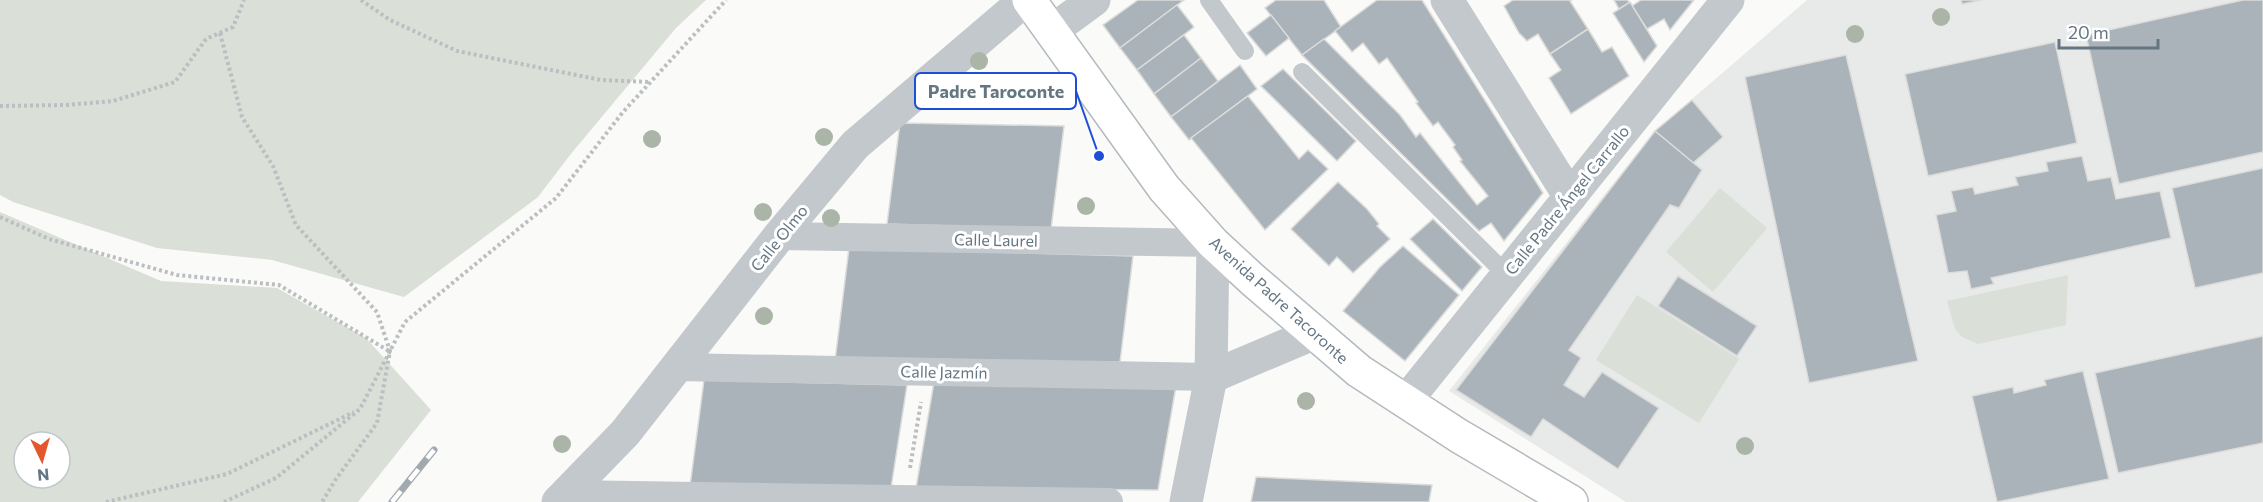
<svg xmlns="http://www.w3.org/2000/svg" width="2263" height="502" font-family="Commissioner,sans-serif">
<rect width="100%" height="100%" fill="#fafaf8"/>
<!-- built -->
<polygon fill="#e8e9e9" points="1807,0 2263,0 2263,502 1626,502 1449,391 1655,131"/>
<!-- green -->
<g fill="#dadfd7" fill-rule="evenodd">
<polygon points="0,0 706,0 676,28 570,155 538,197 404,297 272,260 157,248 13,202 0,195"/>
<polygon points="1720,188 1767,228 1713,292 1666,252"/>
<path d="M0 212 161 281 277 288 366 338 431 410 358 502H0ZM24 442H60V478H24Z"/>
<polygon points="2068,275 2066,325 1978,344 1962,337 1955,329 1947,301"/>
<polygon points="1637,295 1739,359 1699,423 1596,360"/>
</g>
<!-- building -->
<g fill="#aab3b9" stroke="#dcdcda" stroke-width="1.5">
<polygon points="1138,0 1184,0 1120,48 1103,25"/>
<polygon points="1276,0 1324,0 1341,27 1302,55 1265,8"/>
<polygon points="1377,0 1422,0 1543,193 1504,241 1491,223 1479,231 1302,55 1324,39 1400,115 1416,137 1420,133 1477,205 1488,196 1460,161 1462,160 1453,147 1455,145 1438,122 1433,126 1416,103 1418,102 1387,58 1379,64 1363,43 1352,52 1335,31"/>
<polygon points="1513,0 1572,0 1570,1 1588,29 1550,54 1538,34 1527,41 1519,33 1504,6"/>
<polygon points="1614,0 1628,0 1629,3 1619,9"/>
<polygon points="1641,0 1694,0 1670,30 1664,19 1647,29 1632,6"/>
<polygon points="1961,0 1982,0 1962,4"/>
<polygon points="2243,0 2263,0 2263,152 2119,184 2086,35"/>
<polygon points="1630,2 1657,46 1644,62 1613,13"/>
<polygon points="1177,5 1194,27 1137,70 1120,48"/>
<polygon points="1271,15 1289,38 1266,56 1247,33"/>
<polygon points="1588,29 1602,52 1612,47 1629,76 1571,114 1549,78 1561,70 1550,54"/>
<polygon points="1184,35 1201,58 1154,94 1137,70"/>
<polygon points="2055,42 2077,143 1928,176 1905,74"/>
<polygon points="1846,55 1918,361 1809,383 1745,77"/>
<polygon points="1201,58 1218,81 1171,117 1154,94"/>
<polygon points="1240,65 1257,89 1189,140 1171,117"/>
<polygon points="1283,69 1356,141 1337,161 1261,86"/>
<polygon points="1248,96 1299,159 1308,150 1328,169 1265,230 1191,138"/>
<polygon points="1692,100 1723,137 1693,163 1655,131"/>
<polygon points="900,123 1064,126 1051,229 887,224"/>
<polygon points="1655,131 1702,170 1679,208 1670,205 1569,350 1581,358 1564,385 1584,397 1602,372 1659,408 1618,469 1543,419 1531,437 1456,390"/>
<polygon points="2082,156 2088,181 2111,177 2116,199 2160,191 2171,238 1991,278 1994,284 1971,289 1967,271 1948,273 1936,215 1956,211 1951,191 1973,187 1975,194 2018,185 2015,177 2048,171 2046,162"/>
<polygon points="2263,168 2263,273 2195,288 2172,188"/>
<polygon points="1338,182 1367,209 1379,224 1377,226 1390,239 1353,273 1337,257 1329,266 1291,229"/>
<polygon points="1433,219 1482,267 1462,291 1410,239"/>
<polygon points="1403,246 1459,295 1405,361 1343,311 1380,267"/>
<polygon points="849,248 1133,256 1120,362 835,361"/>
<polygon points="1678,276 1757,326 1737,356 1658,306"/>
<polygon points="2263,336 2263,443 2118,473 2095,373"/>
<polygon points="2083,371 2109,479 1997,502 1972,396 2013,387 2014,393 2046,385 2044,380"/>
<polygon points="704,380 907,385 891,488 690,486"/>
<polygon points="934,382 1176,386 1158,490 916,488"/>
<polygon points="1256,477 1432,485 1429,502 1251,502"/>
</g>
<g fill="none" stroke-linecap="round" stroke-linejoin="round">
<defs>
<polyline id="secondary" points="1029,0 1164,188 1213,243 1253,280 1359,371 1459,436 1571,502"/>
</defs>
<!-- secondary casing -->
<use href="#secondary" stroke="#b3babf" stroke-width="36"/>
<!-- path -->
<g stroke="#bbbfc2" stroke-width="4" stroke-dasharray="3 3" stroke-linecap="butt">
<polyline points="361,0 390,20 457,51 601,80 650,82"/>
<polyline points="220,33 242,117 273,166 296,225 377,312 390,351 377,423 336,479 322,502"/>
<polyline points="0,106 67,105 113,101 175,82 206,39 233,27 244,0"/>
<polyline points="0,217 49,239 177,275 279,285 389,351"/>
<polyline points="910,468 921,402"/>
<polyline points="106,502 227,474 354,412"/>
<polyline points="224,502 276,478 360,409 405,322 556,198 623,112 726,0"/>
</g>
<!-- service -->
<g stroke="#c3c8cc" stroke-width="18">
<polyline points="1209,0 1245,51"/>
<polyline points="1302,72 1507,275"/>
</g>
<!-- pedestrian -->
<g stroke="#c3c8cc" stroke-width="28">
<polyline points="779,236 1213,243"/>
<polyline points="677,367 1211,377"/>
<polyline points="566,494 1109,502"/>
</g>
<!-- minor -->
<g stroke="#c3c8cc" stroke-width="33">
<polyline points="1447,0 1570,197"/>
<polyline points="1053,30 1094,0"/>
<polyline points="1211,377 1315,333"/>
<polyline points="1406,401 1728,0"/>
<polyline points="558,502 625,433 779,236 855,145 1025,0"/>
<polyline points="1186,502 1211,377 1213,243"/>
</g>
<!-- secondary -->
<use href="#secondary" stroke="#fff" stroke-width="33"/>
<defs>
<polyline id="rail" points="392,502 434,450"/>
</defs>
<!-- rail casing -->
<use href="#rail" stroke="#a2aab0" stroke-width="7"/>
<!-- rail -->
<use href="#rail" stroke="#fff" stroke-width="4.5" stroke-dasharray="14" stroke-linecap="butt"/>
</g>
<!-- trees -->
<g fill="#aab4a7">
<circle cx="1941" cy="17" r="9"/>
<circle cx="1855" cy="34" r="9"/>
<circle cx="979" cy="61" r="9"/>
<circle cx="824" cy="137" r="9"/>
<circle cx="652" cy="139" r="9"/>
<circle cx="1086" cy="206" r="9"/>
<circle cx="763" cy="212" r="9"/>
<circle cx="831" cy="218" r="9"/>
<circle cx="764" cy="316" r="9"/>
<circle cx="1306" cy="401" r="9"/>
<circle cx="562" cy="444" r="9"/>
<circle cx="1745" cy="446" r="9"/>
</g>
<g text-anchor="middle" stroke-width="6" stroke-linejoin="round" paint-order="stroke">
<!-- street labels -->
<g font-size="16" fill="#657683" stroke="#fff">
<text transform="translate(1567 200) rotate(-51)" y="6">Calle Padre Ángel Carrallo</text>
<text transform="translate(779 238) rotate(-51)" y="6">Calle Olmo</text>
<text transform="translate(996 240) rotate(1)" y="6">Calle Laurel</text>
<text transform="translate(1279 300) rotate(42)" y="6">Avenida Padre Tacoronte</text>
<text transform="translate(944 372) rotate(1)" y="6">Calle Jazmín</text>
</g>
</g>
<!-- callouts -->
<path fill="none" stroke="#1d4ed8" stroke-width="2" d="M1099 156L1076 91"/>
<circle fill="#1d4ed8" stroke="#fff" stroke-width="2" cx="1099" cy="156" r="6"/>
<rect fill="#fff" stroke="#1d4ed8" stroke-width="2" x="915" y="73" width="161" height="36" rx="6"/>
<g font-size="18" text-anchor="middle" font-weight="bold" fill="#657683">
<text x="996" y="98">Padre Taroconte</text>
</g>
<!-- north arrow -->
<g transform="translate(42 460) rotate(175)"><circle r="28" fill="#ffffff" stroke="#c1c8cd" stroke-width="1.5"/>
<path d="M0-4.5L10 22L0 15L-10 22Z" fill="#e4572e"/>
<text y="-9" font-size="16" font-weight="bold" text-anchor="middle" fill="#657683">N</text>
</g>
<!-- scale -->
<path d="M2059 39v9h99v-9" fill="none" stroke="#657683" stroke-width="3"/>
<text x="2068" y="39" font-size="18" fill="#657683" stroke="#ffffff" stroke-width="4.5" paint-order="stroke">20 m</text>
</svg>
